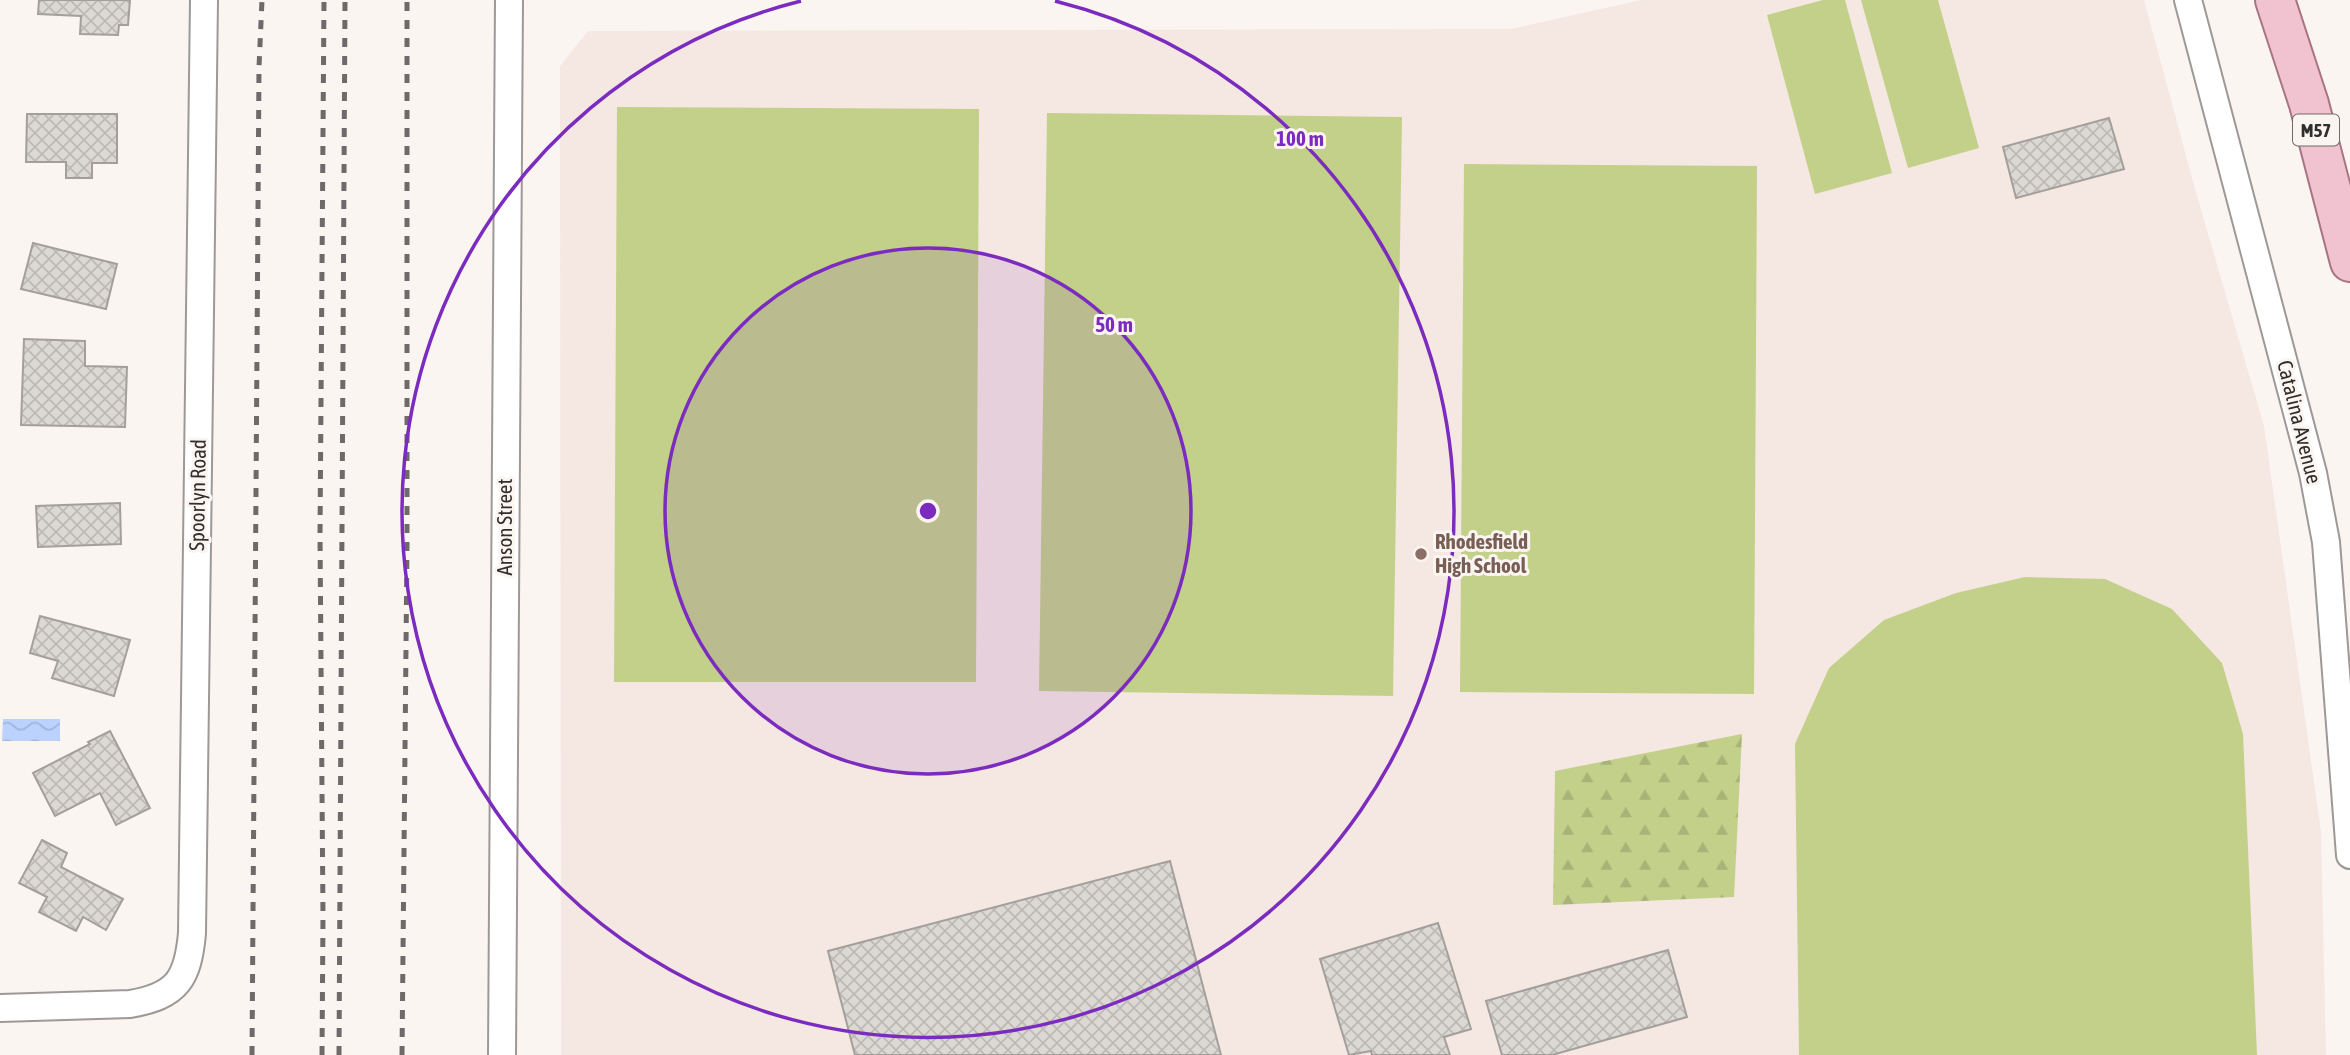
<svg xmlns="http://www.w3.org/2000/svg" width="2350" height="1055" font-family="'Asap Condensed',sans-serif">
<defs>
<pattern id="forest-firs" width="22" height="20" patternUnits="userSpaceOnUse" patternTransform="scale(1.75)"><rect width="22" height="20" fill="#c3d089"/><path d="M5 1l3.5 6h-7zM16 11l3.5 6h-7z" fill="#a8b377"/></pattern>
<pattern id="water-waves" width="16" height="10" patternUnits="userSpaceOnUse" patternTransform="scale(1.75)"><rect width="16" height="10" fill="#bad2fd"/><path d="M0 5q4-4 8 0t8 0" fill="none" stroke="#a0b5d9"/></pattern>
<pattern id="building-cross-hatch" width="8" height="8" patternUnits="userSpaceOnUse" patternTransform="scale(1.75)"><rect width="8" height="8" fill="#dcd8d4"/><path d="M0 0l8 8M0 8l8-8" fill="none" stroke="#bdbab6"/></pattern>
</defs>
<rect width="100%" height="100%" fill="#fbf5f2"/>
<!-- built -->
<polygon fill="#f5e7e1" points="1641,0 2144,0 2195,189 2264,426 2321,832 2326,1055 561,1055 560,66 588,31 1511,29"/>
<!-- grass -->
<g fill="#c3d089">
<polygon points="1823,0 1845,0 1892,173 1815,194 1767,15"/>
<polygon points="1861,0 1938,0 1979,148 1908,168"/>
<polygon points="617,107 979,109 976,682 614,682"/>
<polygon points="1047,113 1402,117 1393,696 1039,691"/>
<polygon points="1464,164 1757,166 1754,694 1460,692"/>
<polygon points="2025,577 2105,579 2172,609 2222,663 2243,734 2257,1055 1799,1055 1795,744 1829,668 1884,620 1956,593"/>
</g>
<!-- forest -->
<polygon fill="url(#forest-firs)" points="1742,734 1734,897 1553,905 1555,771"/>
<!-- water -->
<polygon fill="url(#water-waves)" points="3,719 60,719 60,741 2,741"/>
<!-- building -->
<g fill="url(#building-cross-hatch)" stroke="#a3a09b" stroke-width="2">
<polygon points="39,0 130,0 128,25 119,25 118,35 80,34 81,16 38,14"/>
<polygon points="27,114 117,114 117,163 92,163 92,178 66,178 66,162 26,162"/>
<polygon points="2109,118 2124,169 2016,198 2003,147"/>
<polygon points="33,243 117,264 106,309 21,289"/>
<polygon points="24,339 85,341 85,366 127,367 125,427 21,425"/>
<polygon points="120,503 121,544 38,547 36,506"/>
<polygon points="40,616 130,640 114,696 52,678 58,661 30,653"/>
<polygon points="110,731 150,808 116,825 100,793 55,816 33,773 90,744 88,742"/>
<polygon points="42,840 67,853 61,867 123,899 106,930 83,917 76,931 39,912 47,897 19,883"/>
<polygon points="1170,861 1221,1055 855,1055 828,951"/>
<polygon points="1438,923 1471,1029 1444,1037 1450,1055 1372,1055 1371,1051 1349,1055 1320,959"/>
<polygon points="1668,950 1687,1017 1552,1055 1502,1055 1486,1001"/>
</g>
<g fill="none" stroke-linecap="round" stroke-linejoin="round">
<defs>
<g id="street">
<polyline points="2188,0 2313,473 2326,542 2350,855"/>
<path d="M0 1008 130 1004C177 996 188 979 192 933L204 0"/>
<polyline points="502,1055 509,0"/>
</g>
<polyline id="primary" points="2275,0 2309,104 2350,262"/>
</defs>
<!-- street casing -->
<use href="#street" stroke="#9e9896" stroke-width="30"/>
<!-- primary casing -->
<use href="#primary" stroke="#a77582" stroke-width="42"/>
<!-- street -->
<use href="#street" stroke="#fff" stroke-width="26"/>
<!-- primary -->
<use href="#primary" stroke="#f1c3d0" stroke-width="38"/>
<!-- rail -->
<g stroke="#6e6a69" stroke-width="5" stroke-dasharray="9 9" stroke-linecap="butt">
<polyline points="252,1055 259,67 262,0"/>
<polyline points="322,1055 323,917 320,535 324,0"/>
<polyline points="339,1055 345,0"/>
<polyline points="402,1055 407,545 407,0"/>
</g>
</g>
<!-- distance rings -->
<circle cx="928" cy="511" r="263" fill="#7b2cbf" fill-opacity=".12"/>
<g fill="none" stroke="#7b2cbf" stroke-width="3.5">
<circle cx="928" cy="511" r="263"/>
<path d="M1055 1A526 526 0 1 1 801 1"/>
</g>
<!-- markers -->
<circle fill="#8d6e63" stroke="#fbf5f2" stroke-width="2.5" cx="1421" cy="554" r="7"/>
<g text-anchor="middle" stroke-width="6" stroke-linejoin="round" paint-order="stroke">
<!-- shield labels -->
<rect fill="#fbf5f2" stroke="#6e6a69" stroke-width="2" x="2293" y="114.5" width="46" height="31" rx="5"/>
<g font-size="19" font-weight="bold" fill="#312f2e">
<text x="2316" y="137">M57</text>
</g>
<!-- street labels -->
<g font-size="21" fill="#312f2e" stroke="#fbf5f2">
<text transform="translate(2299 422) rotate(76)" y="7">Catalina Avenue</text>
<text transform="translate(198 495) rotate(-89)" y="7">Spoorlyn Road</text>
<text transform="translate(505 527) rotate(-90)" y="7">Anson Street</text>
</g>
<!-- education labels -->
<g font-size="21" font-weight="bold" fill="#785e54" stroke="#fbf5f2" text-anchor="start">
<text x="1435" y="549">Rhodesfield<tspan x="1435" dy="24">High School</tspan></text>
</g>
</g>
<circle cx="928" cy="511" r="10" fill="#7b2cbf" stroke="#fbf5f2" stroke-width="3.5"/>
<g font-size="21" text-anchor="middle" font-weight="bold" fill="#7b2cbf" stroke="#fbf5f2" stroke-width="6" stroke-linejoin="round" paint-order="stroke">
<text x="1300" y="146">100 m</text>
<text x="1114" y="332">50 m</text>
</g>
</svg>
